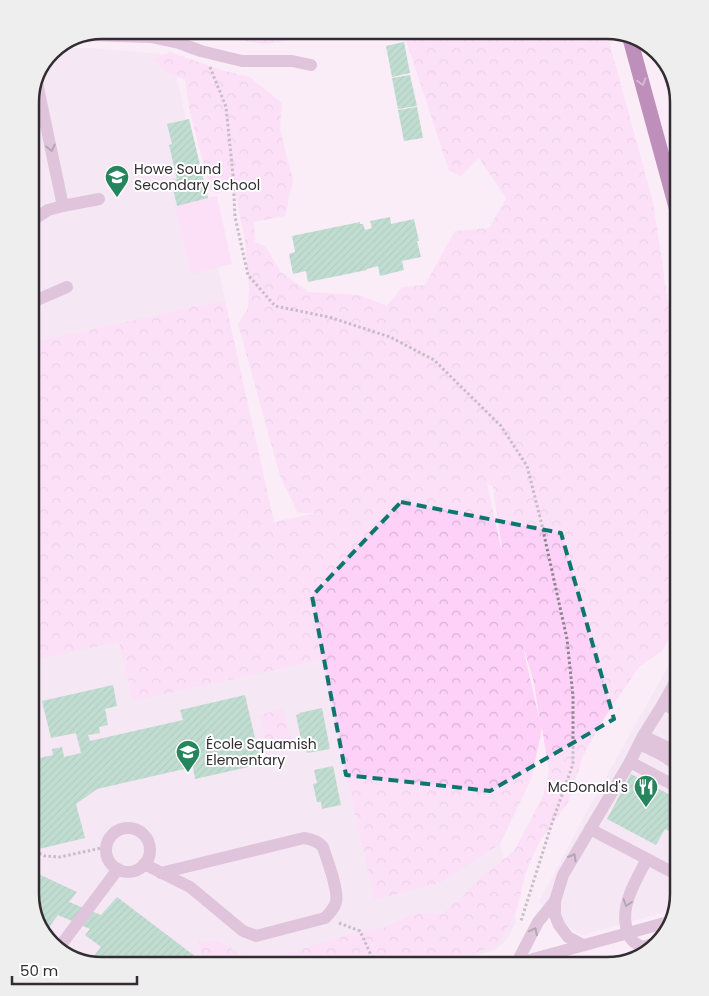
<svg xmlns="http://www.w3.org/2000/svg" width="709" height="996" font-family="Poppins,sans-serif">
<defs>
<pattern id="forest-crowns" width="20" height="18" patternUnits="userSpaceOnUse" patternTransform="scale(1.25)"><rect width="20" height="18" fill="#fdd1f8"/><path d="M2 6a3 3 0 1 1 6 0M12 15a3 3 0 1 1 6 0" fill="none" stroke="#d9b4d5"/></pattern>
<pattern id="building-hatch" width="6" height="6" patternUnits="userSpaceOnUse" patternTransform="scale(1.25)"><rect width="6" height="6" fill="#7acba2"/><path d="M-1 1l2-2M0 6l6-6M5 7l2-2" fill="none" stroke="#65a585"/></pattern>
</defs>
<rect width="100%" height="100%" fill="#faedf8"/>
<!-- built -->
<g fill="#f1dfef">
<polygon points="54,48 90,48 172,55 225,300 30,343 30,97"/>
<polygon points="120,641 133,701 321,660 374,900 440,883 500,844 516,923 506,940 495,950 442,966 97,966 66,956 40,930 30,894 30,661"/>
<polygon points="679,647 679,894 675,909 583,935 575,931 539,902 585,815"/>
</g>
<!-- forest -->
<g fill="url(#forest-crowns)" fill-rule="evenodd">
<polygon points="202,30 355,30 265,44 220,37"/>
<path d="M367 30H606L653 202 668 302 679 338V621L662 651 639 667 599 726 582 759 569 801 540 841 526 872 516 912 497 946 475 953 459 964 452 966H265L286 954 350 934 383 928 415 913 442 914 462 897 481 877 514 851 543 796 549 771 542 728 531 780 500 844 440 883 374 900 321 660 133 701 119 642 30 661V343L225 300 274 522 317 513H298L280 476 238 324 248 308 249 289 245 241 236 196 229 188 217 194 210 189 189 108 185 80 164 71 154 59 170 52 221 70 250 77 282 103 280 129 293 180 285 216 254 222 255 242 265 246 281 272 309 292 359 295 387 306 402 287 425 285 455 231 489 228 506 198 479 158 461 176 449 171 405 37 386 36ZM487 483 493 487 502 548H501ZM525 652 534 683 540 722 524 652Z"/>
<polygon points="284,709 293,747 268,753 259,715"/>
<polygon points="198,941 219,941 258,966 217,966 201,955"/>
</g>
<!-- pitch -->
<polygon fill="#fdd1f8" points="217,196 232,264 191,274 175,205"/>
<!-- building -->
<g fill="url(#building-hatch)">
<polygon points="404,42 410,73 392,77 386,46"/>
<polygon points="410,75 417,106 398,109 392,78"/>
<polygon points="417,107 423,138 404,141 398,110"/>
<polygon points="189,119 208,198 177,206 171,180 177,179 169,145 172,144 167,124"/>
<polygon points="30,159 37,187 30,189"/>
<polygon points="390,217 391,224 414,219 419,241 417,241 421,257 402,261 404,270 380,276 378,266 367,269 367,270 308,282 306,271 293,274 289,254 295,252 292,236 360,222 360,224 363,224 365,230 372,228 370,221"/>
<polygon points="113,685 117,706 105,709 108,725 99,727 100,733 88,735 90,741 183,720 180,710 245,695 261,764 195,779 193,767 97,789 76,804 85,838 39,849 30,809 30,760 53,755 52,749 62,747 64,757 81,753 76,733 51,738 42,701"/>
<polygon points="322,708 330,749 307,753 304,738 301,739 296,715 300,714 299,713"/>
<polygon points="333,766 341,805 322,809 321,802 317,802 313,784 317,783 314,770"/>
<polygon points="631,774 672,796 675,791 679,794 679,836 665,829 656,845 607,819"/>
<polygon points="30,870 77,892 69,902 101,915 117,897 208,966 97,966 88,963 101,947 85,935 90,929 58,915 47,930 38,926 30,894"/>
</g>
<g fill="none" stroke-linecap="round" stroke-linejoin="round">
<!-- path -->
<g stroke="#8d848c" stroke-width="3" stroke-dasharray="2.5 2.5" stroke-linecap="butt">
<polyline points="210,67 226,107 233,175 235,217 248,275 275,306 329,317 390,337 434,360 501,426 527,466 541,521 567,639 573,696 573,764 552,823 521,921"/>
<polyline points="30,849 45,856 60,857 106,847"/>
<polyline points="339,923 360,931 376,966"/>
</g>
<!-- minor -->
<g stroke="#be93b9" stroke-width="12">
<polyline points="88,35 151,37 179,43 201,51 242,61 292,61 311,65"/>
<polyline points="37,83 63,206 99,199"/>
<polyline points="30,222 48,210 63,206"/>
<polyline points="30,303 67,287"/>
<polyline points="679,712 663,704 679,675"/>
<polyline points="643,736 679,753"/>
<path d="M639 744C653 751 668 756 679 768"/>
<polyline points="630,762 679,788"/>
<circle cx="128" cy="850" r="22"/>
<polyline points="590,829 672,872 679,870"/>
<path d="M647 859C637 879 621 903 626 926 627 931 628 936 632 940 634 943 639 945 642 947L656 943"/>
<path d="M144 864 190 887 243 931 256 936 325 918C330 913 334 909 336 902 339 890 327 860 323 847 318 841 312 839 304 838L161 873"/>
<polyline points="583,945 568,937 559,925 555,915 555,901 563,875 630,762 643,736 663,704"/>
<polyline points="58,949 118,869"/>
<polyline points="508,966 672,921"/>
<polyline points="515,966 538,922 555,901"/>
</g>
<!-- highway -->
<g stroke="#791d74" stroke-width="15">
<polyline points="629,35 679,218"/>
<polyline points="668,65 679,102"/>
</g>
</g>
<!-- one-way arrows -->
<defs><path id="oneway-chevron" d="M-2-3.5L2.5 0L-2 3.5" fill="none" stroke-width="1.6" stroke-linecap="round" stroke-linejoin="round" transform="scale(1.25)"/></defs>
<use stroke="#af77ac" href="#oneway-chevron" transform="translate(642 82) rotate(74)"/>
<g stroke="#625161">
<use href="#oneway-chevron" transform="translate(51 148) rotate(78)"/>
<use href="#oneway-chevron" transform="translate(573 857) rotate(-60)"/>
<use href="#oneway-chevron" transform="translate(627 903) rotate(108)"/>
<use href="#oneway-chevron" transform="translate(534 931) rotate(-64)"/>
</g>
<!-- marked area -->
<path d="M0 0H709V996H0ZM401 502 561 533 614 719 490 791 346 775 312 596Z" fill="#faedf8" fill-opacity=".55" fill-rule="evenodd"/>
<path fill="none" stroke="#0f766e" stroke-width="4" stroke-dasharray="10 6" stroke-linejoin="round" d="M401 502 561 533 614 719 490 791 346 775 312 596Z"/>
<!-- icons -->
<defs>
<symbol id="school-pin" viewBox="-11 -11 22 30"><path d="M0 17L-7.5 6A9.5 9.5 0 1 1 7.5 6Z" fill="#25855c" stroke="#fff"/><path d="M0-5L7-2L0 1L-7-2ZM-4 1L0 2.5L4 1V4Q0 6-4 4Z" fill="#fff"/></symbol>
<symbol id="restaurant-pin" viewBox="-11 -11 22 30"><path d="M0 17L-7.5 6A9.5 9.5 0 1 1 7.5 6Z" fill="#25855c" stroke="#fff"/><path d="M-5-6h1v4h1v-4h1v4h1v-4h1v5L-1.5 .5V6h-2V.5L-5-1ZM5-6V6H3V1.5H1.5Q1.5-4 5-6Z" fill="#fff"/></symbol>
</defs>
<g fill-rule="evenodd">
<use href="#school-pin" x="103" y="163" width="28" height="38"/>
<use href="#school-pin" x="174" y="738" width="28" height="38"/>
<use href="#restaurant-pin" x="632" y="773" width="28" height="38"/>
</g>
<g text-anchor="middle" stroke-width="4" stroke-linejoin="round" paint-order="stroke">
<!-- poi labels -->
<g font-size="14" fill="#312d31" stroke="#fff" text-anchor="start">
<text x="134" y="174">Howe Sound<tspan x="134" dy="16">Secondary School</tspan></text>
<text x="206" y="749">École Squamish<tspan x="206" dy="16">Elementary</tspan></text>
<text x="628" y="792" text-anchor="end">McDonald's</text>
</g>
</g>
<!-- crop -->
<path d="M0 0H709V996H0ZM102 39H607A63 63 0 0 1 670 102V894A63 63 0 0 1 607 957H102A63 63 0 0 1 39 894V102A63 63 0 0 1 102 39Z" fill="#efeeef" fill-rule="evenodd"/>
<path fill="none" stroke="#312d31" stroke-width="2.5" d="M102 39H607A63 63 0 0 1 670 102V894A63 63 0 0 1 607 957H102A63 63 0 0 1 39 894V102A63 63 0 0 1 102 39Z"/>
<!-- scale -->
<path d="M12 976v8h125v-8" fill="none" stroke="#312d31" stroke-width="2.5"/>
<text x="20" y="976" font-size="15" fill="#312d31" stroke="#ffffff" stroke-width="4" paint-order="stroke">50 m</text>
</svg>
